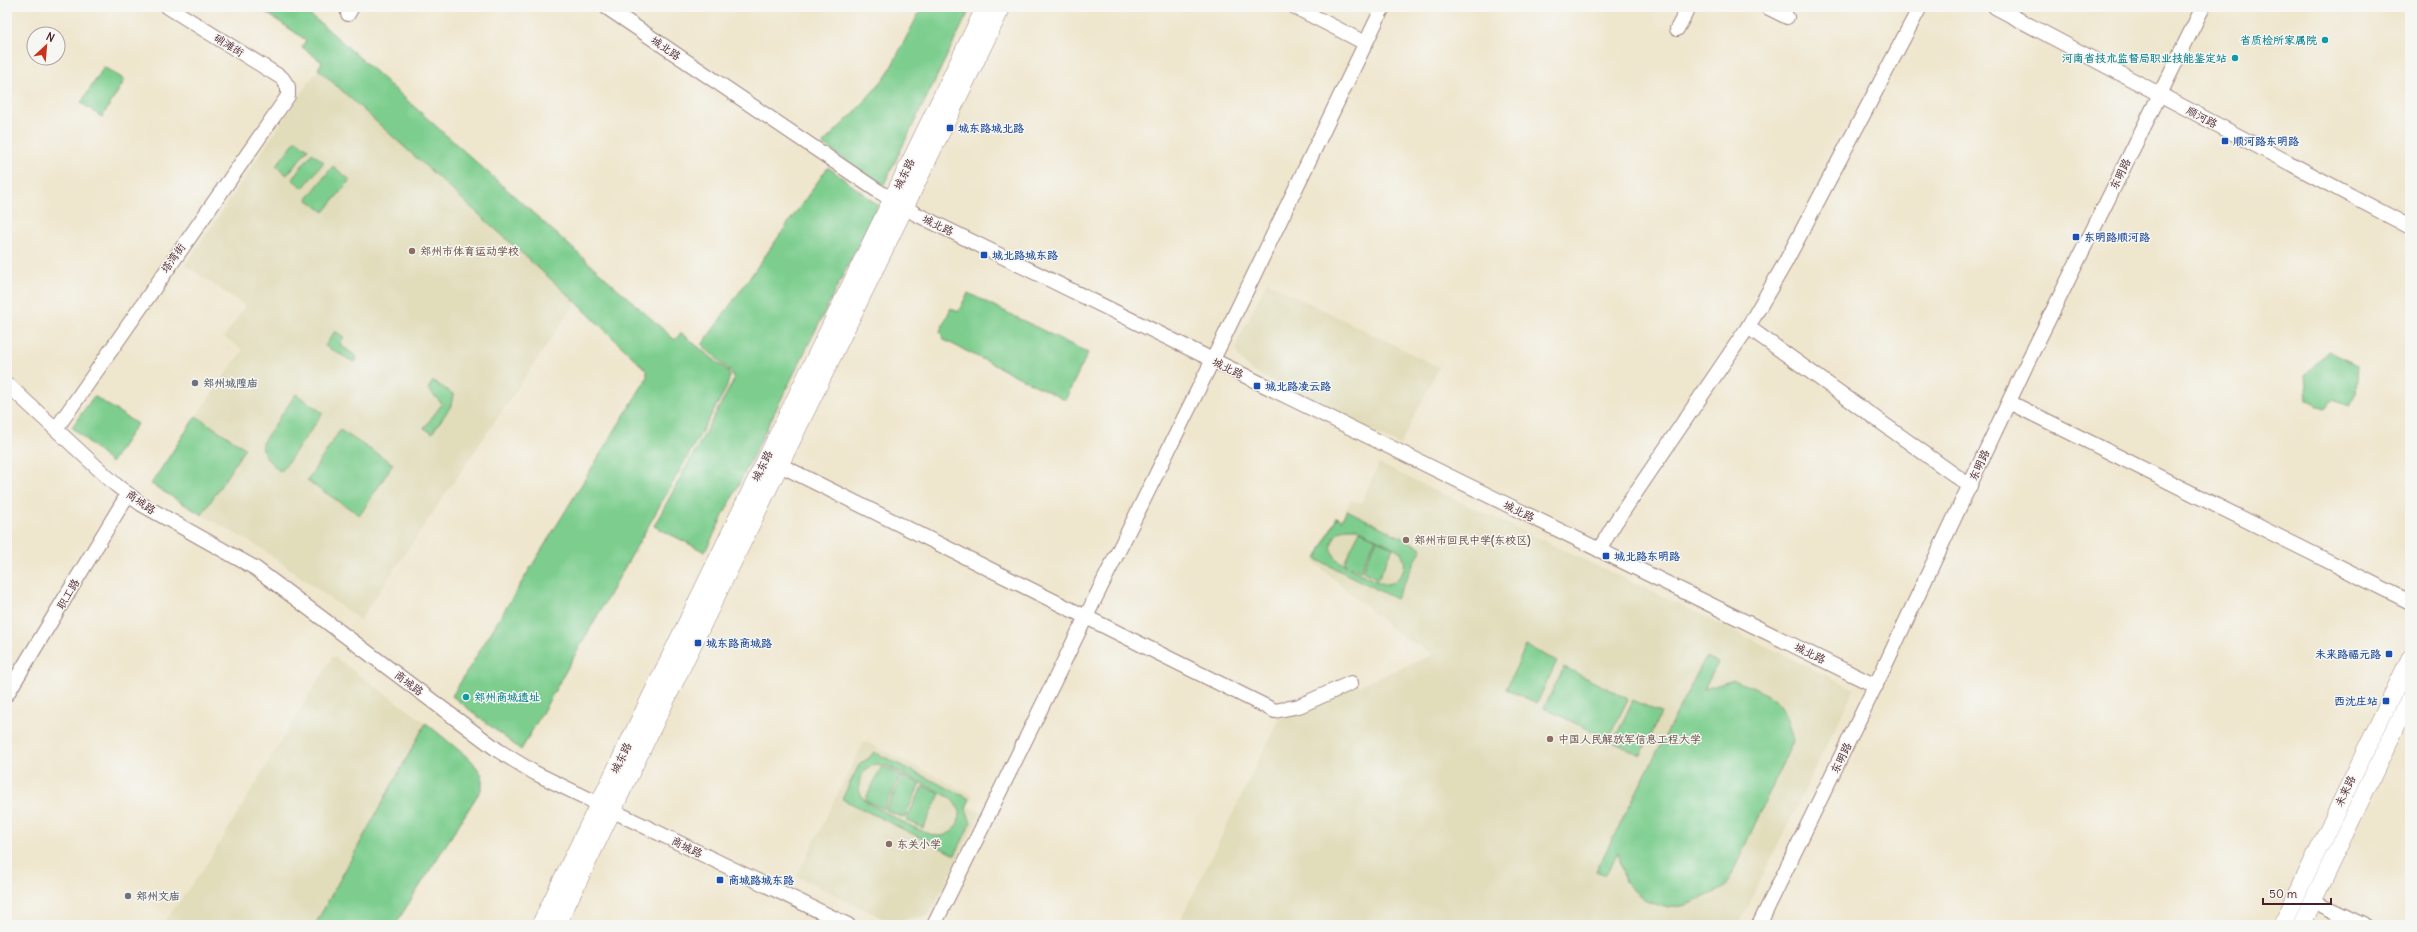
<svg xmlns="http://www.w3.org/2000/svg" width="2417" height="932" font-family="Delius,'LXGW WenKai TC',sans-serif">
<rect width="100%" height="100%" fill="#f6f6f2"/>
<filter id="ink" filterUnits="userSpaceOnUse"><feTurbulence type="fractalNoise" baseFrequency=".025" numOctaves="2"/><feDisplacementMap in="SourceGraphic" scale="8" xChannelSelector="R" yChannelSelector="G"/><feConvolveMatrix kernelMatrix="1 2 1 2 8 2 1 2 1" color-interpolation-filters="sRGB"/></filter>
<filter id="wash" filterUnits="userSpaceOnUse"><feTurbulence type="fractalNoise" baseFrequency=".012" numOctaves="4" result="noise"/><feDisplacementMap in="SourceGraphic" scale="16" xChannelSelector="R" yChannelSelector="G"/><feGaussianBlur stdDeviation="0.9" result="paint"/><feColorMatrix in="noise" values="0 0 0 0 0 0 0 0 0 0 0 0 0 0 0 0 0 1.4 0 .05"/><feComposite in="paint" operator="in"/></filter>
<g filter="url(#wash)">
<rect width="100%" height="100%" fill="#efe6ce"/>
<!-- built -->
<g fill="#e1dcba">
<polygon points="318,69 576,302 360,620 261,548 202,515 245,448 196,416 243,350 224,337 245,306 185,265"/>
<polygon points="1267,282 1439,367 1400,445 1252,371 1238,357 1236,348 1238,340"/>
<polygon points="1379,464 1677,603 1854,689 1739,925 1178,925 1279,719 1434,654 1399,635 1314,562 1337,516 1342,518 1351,500 1361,503"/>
<polygon points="333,656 426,723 315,925 162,925 205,867"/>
<polygon points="864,741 973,795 968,806 981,813 929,916 888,921 797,876"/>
</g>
<!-- green -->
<g fill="#7dce8e" stroke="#64765c" fill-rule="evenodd">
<polygon points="258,7 299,7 323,25 675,340 681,333 728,371 730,376 726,389 521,750 452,696 647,378 647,371 576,302 318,69 322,62 302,47 306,40"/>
<polygon points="922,7 971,7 883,186 822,144 855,112 887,75"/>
<polygon points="104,67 125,80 102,117 81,103"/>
<polygon points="296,140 308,149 287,175 276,166"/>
<polygon points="312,153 324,162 303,188 292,179"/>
<polygon points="333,166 350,180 324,212 307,199"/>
<polygon points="828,167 878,205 705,552 654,526 734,380 731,372 702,345"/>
<polygon points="968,293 1088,353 1065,400 944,340 940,331 951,308 958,312"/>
<polygon points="335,331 344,337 339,344 357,357 354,362 325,346"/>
<polygon points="2328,351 2358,365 2356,393 2350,406 2333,400 2326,409 2307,399 2305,375"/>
<polygon points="433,381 453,394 451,406 432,433 424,428 442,404 428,389"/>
<path d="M296 394 323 413 281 472C270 463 263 457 262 443Z"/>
<polygon points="94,396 137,424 111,463 72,427"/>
<polygon points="196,416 245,448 202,515 151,484"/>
<polygon points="340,430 393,464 360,515 307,481"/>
<path d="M1347 510 1422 548 1396 599 1316 559 1337 517 1342 520ZM1347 528H1356L1400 551C1404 557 1406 564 1403 571 1400 578 1392 585 1384 584 1376 582 1342 565 1337 559 1326 548 1333 532 1347 528Z"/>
<polygon points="1360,531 1376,539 1360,571 1344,563"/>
<polygon points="1377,540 1393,548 1378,579 1362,571"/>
<polygon points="1526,646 1557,661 1537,703 1506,689"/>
<path d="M1705 658 1718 663 1704 689 1734 680C1746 685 1770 693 1778 703 1786 713 1790 729 1793 741L1726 887 1687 905 1668 908 1644 900 1625 882 1618 852 1606 875 1596 871Z"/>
<polygon points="1564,667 1628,699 1608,739 1544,708"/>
<polygon points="1633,700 1661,713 1641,755 1613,742"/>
<polygon points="426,723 472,761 482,775 482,788 395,925 315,925"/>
<path d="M874 752 970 799 966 808 971 823 955 855 842 799 859 765 870 757ZM875 764 885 765 951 798 960 811C961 825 949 840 933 835 910 828 888 813 866 802 854 789 858 771 875 764Z"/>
<polygon points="882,766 901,775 884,809 865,800"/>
<polygon points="903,776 920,784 904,818 886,810"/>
<polygon points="923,786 940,794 923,828 906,820"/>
</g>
</g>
<g filter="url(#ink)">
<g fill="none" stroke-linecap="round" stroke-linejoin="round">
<defs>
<g id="minor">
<polyline points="606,7 878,191 916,214 1876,686"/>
<polyline points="1295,7 1365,43"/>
<polyline points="1767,7 1787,17"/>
<polyline points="1995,7 2410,227"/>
<polyline points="348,14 352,7"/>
<polyline points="1677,29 1689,7"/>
<polyline points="1748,327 1970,486"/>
<polyline points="7,384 116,485 141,504 255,568 499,751 535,773 848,925"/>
<polyline points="2009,402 2410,602"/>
<polyline points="56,429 288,96 288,87 282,78 168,7"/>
<polyline points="780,465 1275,711 1299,706 1351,683"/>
<polyline points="1599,550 1615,523 1748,327 1785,263 1920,7"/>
<polyline points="7,694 128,494"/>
<polyline points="2313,901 2363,925"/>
<polyline points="934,925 1223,339 1383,7"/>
<polyline points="1759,925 1882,672 2028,361 2203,7"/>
</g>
<g id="major">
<polyline points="540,925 985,7"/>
<polyline points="557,925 1002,7"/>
<polyline points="2282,925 2410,658"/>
<polyline points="2301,925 2410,698"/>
</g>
</defs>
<!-- minor casing -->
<use href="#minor" stroke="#9c827c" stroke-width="16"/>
<!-- major casing -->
<use href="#major" stroke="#9c827c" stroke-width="18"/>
<!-- minor -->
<use href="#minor" stroke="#fff" stroke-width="14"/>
<!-- major -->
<use href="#major" stroke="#fff" stroke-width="17"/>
</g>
</g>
<!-- markers -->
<g fill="#0f9aa8" stroke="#f6f6f2" stroke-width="1.5">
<circle cx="2325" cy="40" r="4"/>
<circle cx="2235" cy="58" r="4"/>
<circle cx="466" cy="697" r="4"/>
</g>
<g fill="#1a4fb4" stroke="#f6f6f2" stroke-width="1.5">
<rect x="946" y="124" width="8" height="8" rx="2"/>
<rect x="2221" y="137" width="8" height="8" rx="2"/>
<rect x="2072" y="233" width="8" height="8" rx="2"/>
<rect x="980" y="251" width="8" height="8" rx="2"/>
<rect x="1253" y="382" width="8" height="8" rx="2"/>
<rect x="1602" y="552" width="8" height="8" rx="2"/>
<rect x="694" y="639" width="8" height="8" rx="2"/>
<rect x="2385" y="650" width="8" height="8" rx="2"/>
<rect x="2382" y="697" width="8" height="8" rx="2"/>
<rect x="716" y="876" width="8" height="8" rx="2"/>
</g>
<g fill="#8d6e63" stroke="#f6f6f2" stroke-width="1.5">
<circle cx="412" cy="251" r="4"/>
<circle cx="1406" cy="540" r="4"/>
<circle cx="1550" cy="739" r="4"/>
<circle cx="889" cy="844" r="4"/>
</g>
<g fill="#6b7280" stroke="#f6f6f2" stroke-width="1.5">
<circle cx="195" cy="383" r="4"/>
<circle cx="128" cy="896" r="4"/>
</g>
<g text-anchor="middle" stroke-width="3" stroke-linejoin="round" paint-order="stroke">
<!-- culture labels -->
<g font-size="11" font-weight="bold" fill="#0d838f" stroke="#f6f6f2" text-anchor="end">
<text x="2317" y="44">省质检所家属院</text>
<text x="2227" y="62">河南省技术监督局职业技能鉴定站</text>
<text x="474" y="701" text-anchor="start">郑州商城遗址</text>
</g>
<!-- street labels -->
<g font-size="11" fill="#4a1f2b" stroke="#f6f6f2">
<text transform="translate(229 45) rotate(32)" y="4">硝滩街</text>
<text transform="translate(666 48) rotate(34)" y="4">城北路</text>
<text transform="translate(2202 117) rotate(28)" y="4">顺河路</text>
<text transform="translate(904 174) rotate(-64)" y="4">城东路</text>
<text transform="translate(2120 174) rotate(-64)" y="4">东明路</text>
<text transform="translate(938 225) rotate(26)" y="4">城北路</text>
<text transform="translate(173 258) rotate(-55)" y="4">塔湾街</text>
<text transform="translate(1228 368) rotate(26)" y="4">城北路</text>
<text transform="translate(1979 465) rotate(-65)" y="4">东明路</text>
<text transform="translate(762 466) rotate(-64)" y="4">城东路</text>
<text transform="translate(141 502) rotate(35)" y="4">商城路</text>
<text transform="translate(1519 511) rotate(26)" y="4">城北路</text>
<text transform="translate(68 594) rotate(-59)" y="4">职工路</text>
<text transform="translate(1810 653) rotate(26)" y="4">城北路</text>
<text transform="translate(409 683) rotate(37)" y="4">商城路</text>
<text transform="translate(621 758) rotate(-64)" y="4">城东路</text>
<text transform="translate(1841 758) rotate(-64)" y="4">东明路</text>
<text transform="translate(2345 791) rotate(-65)" y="4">未来路</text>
<text transform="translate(687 847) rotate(26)" y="4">商城路</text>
</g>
<!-- transit labels -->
<g font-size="11" font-weight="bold" fill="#164399" stroke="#f6f6f2" text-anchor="start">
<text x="958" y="132">城东路城北路</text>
<text x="2233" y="145">顺河路东明路</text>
<text x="2084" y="241">东明路顺河路</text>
<text x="992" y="259">城北路城东路</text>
<text x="1265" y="390">城北路凌云路</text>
<text x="1614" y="560">城北路东明路</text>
<text x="706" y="647">城东路商城路</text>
<text x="2381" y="658" text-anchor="end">未来路福元路</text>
<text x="2378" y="705" text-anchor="end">西沈庄站</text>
<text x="728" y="884">商城路城东路</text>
</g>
<!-- education labels -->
<g font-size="11" font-weight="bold" fill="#785e54" stroke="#f6f6f2" text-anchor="start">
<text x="420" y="255">郑州市体育运动学校</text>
<text x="1414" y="544">郑州市回民中学(东校区)</text>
<text x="1558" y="743">中国人民解放军信息工程大学</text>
<text x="897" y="848">东关小学</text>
</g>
<!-- worship labels -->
<g font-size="11" font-weight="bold" fill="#5b616d" stroke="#f6f6f2" text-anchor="start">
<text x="203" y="387">郑州城隍庙</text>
<text x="136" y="900">郑州文庙</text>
</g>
</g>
<!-- margin -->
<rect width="2417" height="932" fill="none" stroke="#f6f6f2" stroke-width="24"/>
<!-- north arrow -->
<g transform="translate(46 46) rotate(26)"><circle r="19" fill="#f6f6f2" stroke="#b1a0a2"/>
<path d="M0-3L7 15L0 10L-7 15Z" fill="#c8321e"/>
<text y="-6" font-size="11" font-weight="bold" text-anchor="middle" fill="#4a1f2b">N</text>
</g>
<!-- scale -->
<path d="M2263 898v6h68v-6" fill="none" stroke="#4a1f2b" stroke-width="2"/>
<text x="2269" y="898" font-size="12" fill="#4a1f2b" stroke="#f6f6f2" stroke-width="3" paint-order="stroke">50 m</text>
</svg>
